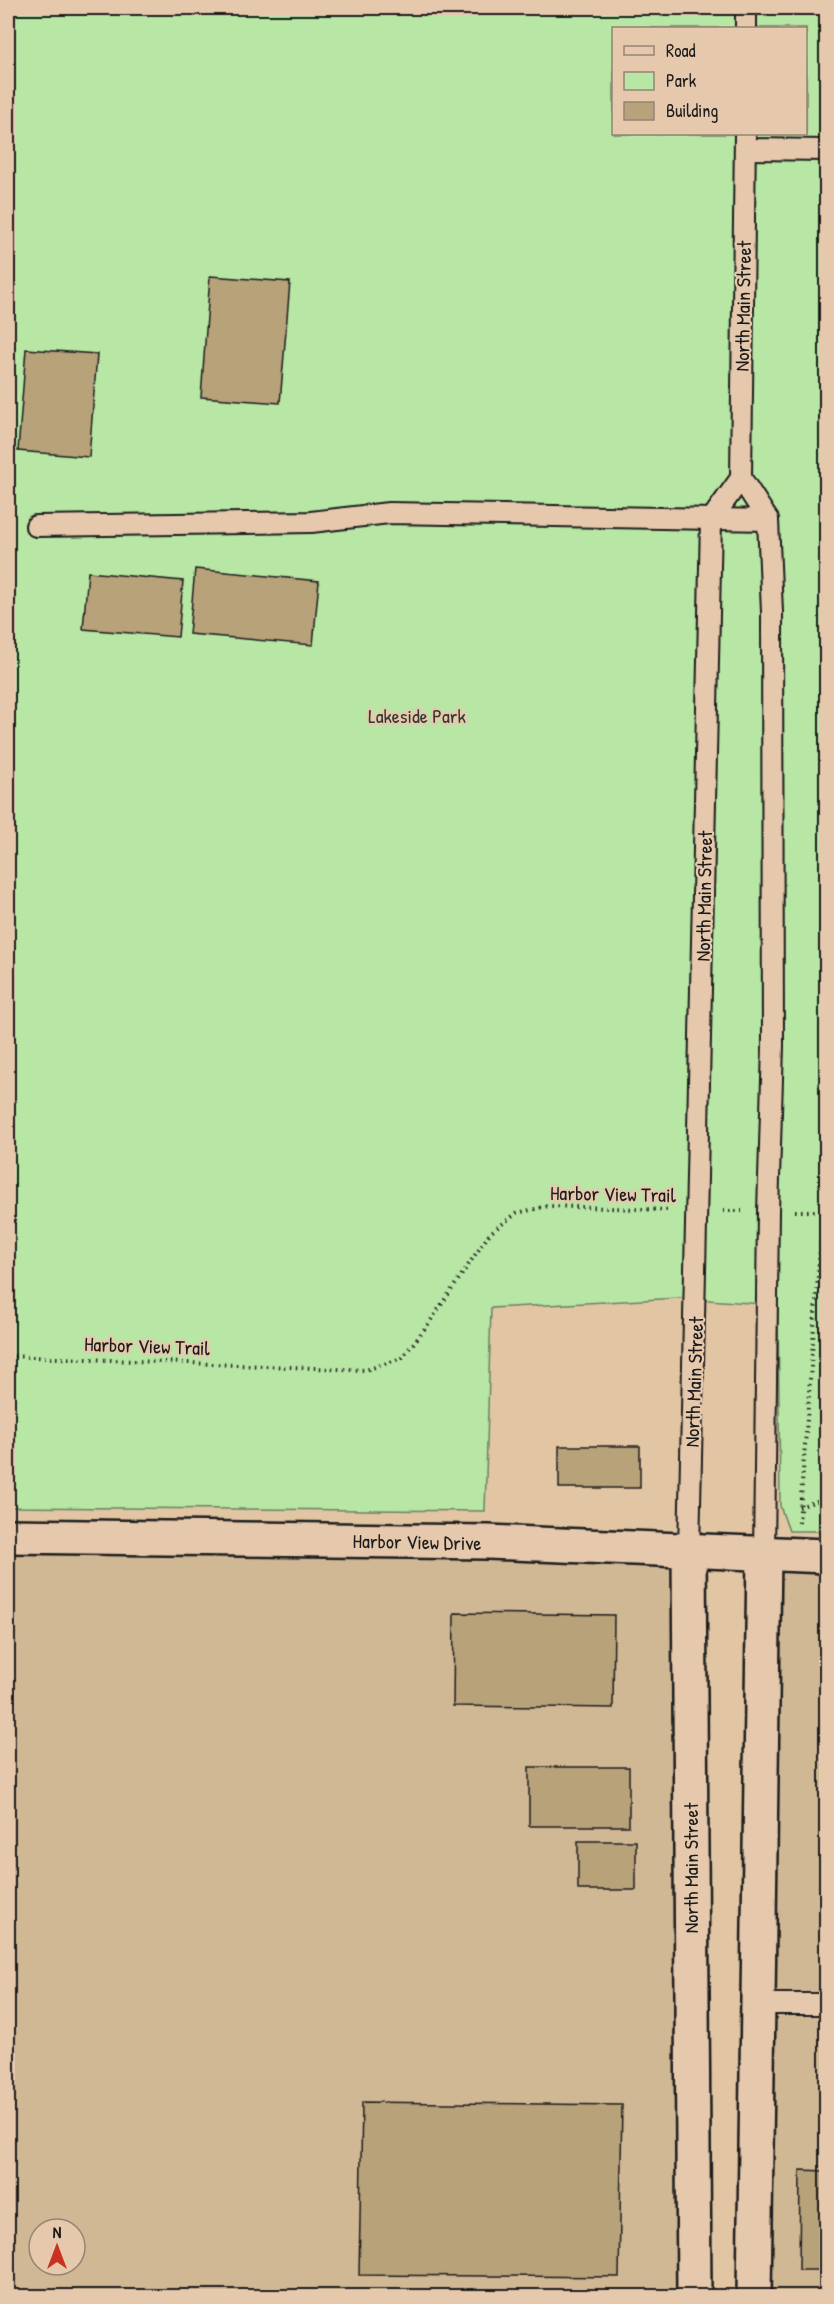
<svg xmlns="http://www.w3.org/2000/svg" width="834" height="2304" font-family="'Patrick Hand',sans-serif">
<rect width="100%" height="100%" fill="#e2c6a4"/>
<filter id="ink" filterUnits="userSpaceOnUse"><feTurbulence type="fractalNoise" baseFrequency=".0167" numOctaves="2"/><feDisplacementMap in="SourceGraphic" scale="12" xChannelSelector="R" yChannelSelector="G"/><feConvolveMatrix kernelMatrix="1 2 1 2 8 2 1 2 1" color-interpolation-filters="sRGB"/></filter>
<g filter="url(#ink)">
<!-- built -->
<g fill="#d1b895" fill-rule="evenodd">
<path d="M8 1536 689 1552 694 2296H8ZM39 2229H75V2265H39Z"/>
<polygon points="764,1554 826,1556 826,2296 754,2296"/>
</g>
<!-- green -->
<path fill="#b7e6a5" stroke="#6a8160" stroke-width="1.5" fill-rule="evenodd" d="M8 8H826V1531H789L780 1506 778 1305 680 1298 491 1308 485 1511 8 1507ZM614 28H806V134H614Z"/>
<!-- building -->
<g fill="#b7a27a" stroke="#1c1c1c" stroke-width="1.5">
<polygon points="210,276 290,282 280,403 201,397"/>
<polygon points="26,349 97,354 89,457 18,451"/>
<polygon points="195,569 319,581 313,645 189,634"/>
<polygon points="88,572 183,581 178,637 83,629"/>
<rect x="559" y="1446" width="81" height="42"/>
<polygon points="454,1613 614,1615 613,1708 453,1706"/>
<rect x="529" y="1767" width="100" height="59"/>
<rect x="578" y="1841" width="58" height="49"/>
<polygon points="362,2102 622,2105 619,2277 359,2275"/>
<polygon points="800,2170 826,2171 826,2270 799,2270"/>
</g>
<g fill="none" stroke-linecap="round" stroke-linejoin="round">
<defs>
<g id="lane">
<polyline points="746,28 746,8"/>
<polyline points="745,134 741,478 768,520 772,612 773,1046 768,1211 764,1554"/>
<polyline points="745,149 826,150"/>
<polyline points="36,526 311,522 389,513 768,520"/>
<polyline points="689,1552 711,520 741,478"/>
<polyline points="757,2004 826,2004"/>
</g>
<g id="street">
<polyline points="8,1536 488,1542 826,1556"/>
<polyline points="689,1552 694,2296"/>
<polyline points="754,2296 764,1554"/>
</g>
</defs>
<!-- lane casing -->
<use href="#lane" stroke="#1c1c1c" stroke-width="24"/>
<!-- street casing -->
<use href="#street" stroke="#1c1c1c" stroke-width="38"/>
<!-- path -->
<g stroke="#1c1c1c" stroke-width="4" stroke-dasharray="1.5 4.5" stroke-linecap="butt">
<polyline points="723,1211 742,1211"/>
<polyline points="795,1211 821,1211"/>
<polyline points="8,1356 366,1370 402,1358 429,1323 490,1233 517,1213 548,1206 670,1210"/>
<polyline points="799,1507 826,1498"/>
<polyline points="799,1523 826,1171"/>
</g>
<!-- lane -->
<use href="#lane" stroke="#e6c9ad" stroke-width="20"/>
<!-- street -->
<use href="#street" stroke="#e6c9ad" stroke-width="33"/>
</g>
</g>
<g text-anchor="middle" stroke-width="4.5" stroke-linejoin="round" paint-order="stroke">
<!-- street labels -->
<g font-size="20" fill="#1c1c1c" stroke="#e6c9ad">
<text transform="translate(743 306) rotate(-89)" y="7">North Main Street</text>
<text transform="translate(704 896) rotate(-89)" y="7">North Main Street</text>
<text transform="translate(613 1194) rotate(1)" y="7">Harbor View Trail</text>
<text transform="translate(147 1346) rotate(2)" y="7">Harbor View Trail</text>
<text transform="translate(694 1382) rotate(-88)" y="7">North Main Street</text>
<text transform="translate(417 1542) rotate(1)" y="7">Harbor View Drive</text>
<text transform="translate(691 1868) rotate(-90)" y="7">North Main Street</text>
</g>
<!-- park labels -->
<g font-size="20" fill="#333a31" stroke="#e6c9ad">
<text x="417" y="723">Lakeside Park</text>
</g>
</g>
<!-- margin -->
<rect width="834" height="2304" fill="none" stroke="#e6c9ad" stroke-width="30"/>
<rect x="15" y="15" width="804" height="2274" fill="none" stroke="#1c1c1c" stroke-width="2" filter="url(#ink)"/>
<!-- legend -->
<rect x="612" y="27" width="195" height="108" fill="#e6c9ad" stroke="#958473" stroke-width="1.5"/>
<rect x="624" y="46" width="30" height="9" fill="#e6c9ad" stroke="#958473" stroke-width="1.5"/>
<text x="666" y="57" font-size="18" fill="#1c1c1c">Road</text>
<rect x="624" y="72" width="30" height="18" fill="#b7e6a5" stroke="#958473" stroke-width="1.5"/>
<text x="666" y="87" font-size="18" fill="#1c1c1c">Park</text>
<rect x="624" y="102" width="30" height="18" fill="#b7a27a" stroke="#958473" stroke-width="1.5"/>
<text x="666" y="117" font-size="18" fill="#1c1c1c">Building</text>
<!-- north arrow -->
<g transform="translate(57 2247)"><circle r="28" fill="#e6c9ad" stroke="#958473" stroke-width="1.5"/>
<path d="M0-4.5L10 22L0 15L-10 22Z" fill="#c8321e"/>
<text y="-9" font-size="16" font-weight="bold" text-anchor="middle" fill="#1c1c1c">N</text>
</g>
</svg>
